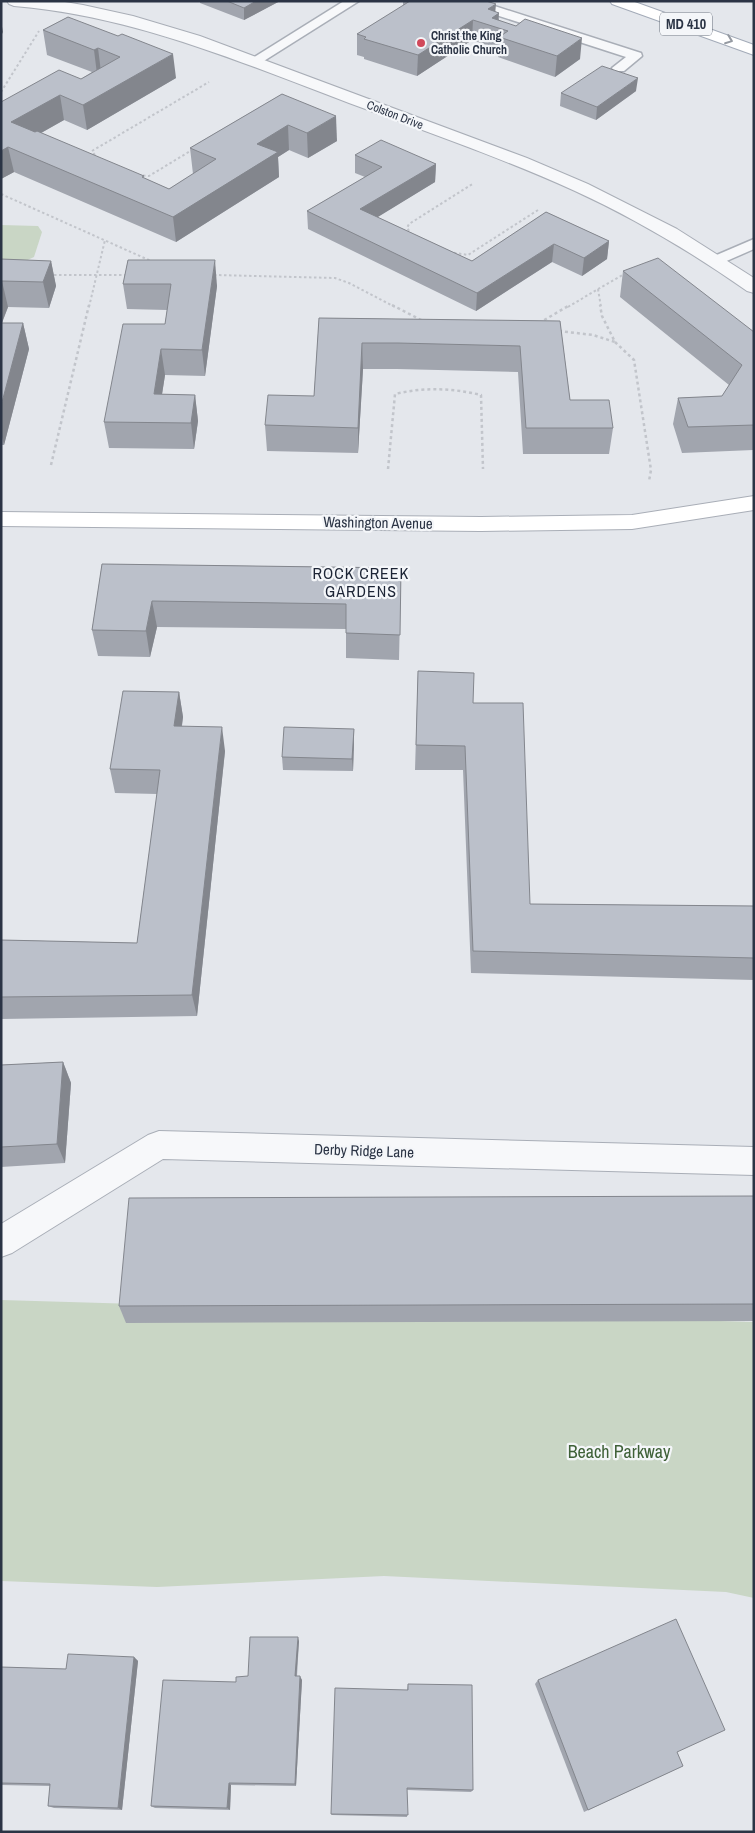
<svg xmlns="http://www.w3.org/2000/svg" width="755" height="1833" font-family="'Archivo Narrow',sans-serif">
<rect width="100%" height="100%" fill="#e4e7ec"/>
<!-- green -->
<g fill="#c9d6c5">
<polygon points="1,225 38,226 42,232 34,257 19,264 1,263"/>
<polygon points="1,1300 754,1322 754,1598 726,1592 384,1576 157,1587 1,1581"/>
</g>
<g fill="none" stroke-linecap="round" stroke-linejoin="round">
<defs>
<g id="lane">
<polygon points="344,1 359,1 259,64 254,65 248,61"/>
<polygon points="460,1 479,1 641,53 642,56 624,71 614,71 612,68 626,57 462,4"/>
<polygon points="754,239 754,249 722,263 712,263 709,260 712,257"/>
</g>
<g id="street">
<path d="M7 1H59L83 5 133 16 200 36 527 158 588 184 677 229 754 278V293L747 291C693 253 636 219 575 191 502 158 425 131 349 103 238 61 133 16 14 6L9 4Z"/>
<polygon points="159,1131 754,1147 754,1175 163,1159 12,1253 1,1257 1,1224 148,1135"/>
</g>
<polygon id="secondary" points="754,496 754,510 632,529 481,531 1,526 1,512 481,517 632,515"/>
<polygon id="primary" points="610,1 632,1 754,45 754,55 612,4"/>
</defs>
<!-- lane casing -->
<use href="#lane" stroke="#a9aeb7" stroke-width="3"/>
<!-- street casing -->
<use href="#street" stroke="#a9aeb7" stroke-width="2"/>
<!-- secondary casing -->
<use href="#secondary" stroke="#a9aeb7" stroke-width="2"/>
<!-- primary casing -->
<use href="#primary" stroke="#a3abb8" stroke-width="2"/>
<!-- path-far1 -->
<g stroke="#c2c5cb" stroke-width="2" stroke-dasharray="2.5 2.5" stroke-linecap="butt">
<polyline points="1,92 39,31"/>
<polyline points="98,159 92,151 209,82"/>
<polyline points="138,175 149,176 192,150"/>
<polyline points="1,194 151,261"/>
<polyline points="412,235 407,228 409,224 474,183"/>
<polyline points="449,252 468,255 538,210"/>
<polyline points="49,275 128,275"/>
<polyline points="214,275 335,278 349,283 395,307"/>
<polyline points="598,289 626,273"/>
<polyline points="89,307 105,240"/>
<polyline points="568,307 598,289 601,307"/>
</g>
<!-- path -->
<g stroke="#c2c5cb" stroke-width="2.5" stroke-dasharray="3 3" stroke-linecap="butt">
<polyline points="392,305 423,321"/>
<polyline points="539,323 570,305"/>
<polyline points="559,331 593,335 615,342 602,316 600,305"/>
<polyline points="615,342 634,360 651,470 649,481"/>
<polyline points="51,465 89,305"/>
<path d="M388 469 395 394C424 387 452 388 481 395L483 469"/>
</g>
<!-- lane -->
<use href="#lane" fill="#f7f8fa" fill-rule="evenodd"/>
<!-- street -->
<use href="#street" fill="#f7f8fa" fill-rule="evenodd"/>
<!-- secondary -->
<use href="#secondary" fill="#fff" fill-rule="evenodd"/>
<!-- primary -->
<use href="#primary" fill="#fff" fill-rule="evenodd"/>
</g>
<!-- wall -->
<g fill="#a1a5ae">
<polygon points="200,1 280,1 244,20 200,3"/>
<polygon points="403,1 486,1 496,12 499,20 580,59 555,77 498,57 499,49 472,40 417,76 364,59 364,57 357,55 357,34 403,6"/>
<polygon points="68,17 176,78 87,130 64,120 41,133 169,189 193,174 190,148 282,94 337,141 308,158 289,150 278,157 279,177 176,242 14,172 1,179 1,102 81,79 92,72 47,55 43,30"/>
<polygon points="636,91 596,120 560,106 561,93"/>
<polygon points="355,155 436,164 435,182 377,217 472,261 546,212 609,241 607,259 582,276 552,262 476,311 308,229 307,211 365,177 355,173"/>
<polygon points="1,259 51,261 56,286 49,308 8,307 2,323 23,323 29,349 4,445 1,445"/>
<polygon points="128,260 217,286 205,376 165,375 162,394 195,395 198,421 194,449 109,448 104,422 165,324 167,310 127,309 123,284"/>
<polygon points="623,271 754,332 754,449 753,450 682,453 673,424 678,398 722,396 729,385 620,297"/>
<polygon points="319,318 560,321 570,400 613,428 609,454 523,454 518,372 397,369 363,369 358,453 267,451 265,425 314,396"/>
<polygon points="102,564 401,568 399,660 346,658 346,629 157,627 150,657 98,656 92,630"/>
<polygon points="418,671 473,703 530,904 754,906 754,980 471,973 463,770 415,770"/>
<polygon points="179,692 183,717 182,726 225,751 197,1016 1,1019 1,940 137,943 157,794 115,793 110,769"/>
<polygon points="354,729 354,742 353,771 283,770 282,757"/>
<polygon points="63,1062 71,1083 65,1163 1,1167 1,1065"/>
<polygon points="754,1196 754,1321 126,1323 119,1306"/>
<polygon points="299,1641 297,1676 302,1680 296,1786 231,1785 230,1810 155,1808 151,1806 236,1682 248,1676"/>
<polygon points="134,1657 138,1661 122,1810 54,1808 48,1806 50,1786 1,1785 1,1667 66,1669"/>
<polygon points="538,1680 677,1753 683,1766 584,1812 535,1684"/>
<polygon points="408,1684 473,1790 471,1792 407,1790 407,1817 332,1815 331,1814 407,1690"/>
</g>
<!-- shaded-wall -->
<g fill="#83868d">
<polygon points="256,1 280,1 244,20 244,8"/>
<polygon points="496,4 495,15 499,13 498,28 488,9"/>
<polygon points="473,20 472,40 417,76 418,55"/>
<polygon points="1,21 3,32 1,36"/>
<polygon points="582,38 580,59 555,77 557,56"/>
<polygon points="98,48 101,72 97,74 94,50"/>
<polygon points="173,54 176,78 87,130 83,105"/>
<polygon points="638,78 636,91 596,120 597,107"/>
<polygon points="60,95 64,120 16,147 11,122"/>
<polygon points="336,116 337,141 308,158 307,133"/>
<polygon points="288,125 289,150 278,157 279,177 176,242 173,217 257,144"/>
<polygon points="8,147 14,172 1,179 1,151"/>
<polygon points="436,164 435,182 360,228 360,209"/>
<polygon points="609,241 607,259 582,276 584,258"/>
<polygon points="554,244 552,262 476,311 477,293"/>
<polygon points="215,260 217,286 205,376 202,350"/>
<polygon points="51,261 56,286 49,308 43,282"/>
<polygon points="2,281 8,307 1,325 1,283"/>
<polygon points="23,323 29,349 4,445 1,433 1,406"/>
<polygon points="362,343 363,369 358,453 358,428"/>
<polygon points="161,349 165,375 158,420 154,394"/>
<polygon points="195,395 198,421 194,449 191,423"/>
<polygon points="152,601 157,627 150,657 146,631"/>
<polygon points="179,692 183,717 178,751 174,726"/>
<polygon points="222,727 225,751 197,1016 192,995"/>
<polygon points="354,729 354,742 353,771 352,759"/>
<polygon points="63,1062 71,1083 65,1163 57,1144"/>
<polygon points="298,1637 299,1641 296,1680 295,1676"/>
<polygon points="134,1657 138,1661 122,1810 118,1808"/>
<polygon points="300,1676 302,1680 296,1786 295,1784"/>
<polygon points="229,1783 231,1785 230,1810 227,1808"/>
</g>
<!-- building -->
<g fill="#bbc0ca" stroke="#83868d">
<polygon points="227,1 256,1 244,8"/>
<polygon points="410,1 486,1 496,4 488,9 499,13 492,18 516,26 525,19 582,38 557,56 499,37 508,31 473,20 418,55 364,39 366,37 357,34"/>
<polygon points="68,17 118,36 122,34 173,54 83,105 60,95 11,122 35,132 37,131 144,176 142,177 169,189 216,159 190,148 282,94 336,116 307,133 288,125 257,144 278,152 173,217 8,147 1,151 1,102 59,70 81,79 120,57 98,48 94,50 43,30"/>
<polygon points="602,66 638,78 597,107 561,93"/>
<polygon points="381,140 436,164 360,209 472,261 546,212 609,241 584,258 554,244 477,293 307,211 382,167 355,155"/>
<polygon points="658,258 754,332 754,425 688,427 678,398 722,396 742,365 623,271"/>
<polygon points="1,259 51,261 43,282 2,281 1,283"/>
<polygon points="128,260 215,260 202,350 161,349 154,394 195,395 191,423 104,422 123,324 165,324 171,284 123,284"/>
<polygon points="319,318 560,321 570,400 609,400 613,428 526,428 520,346 398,343 362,343 358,428 265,425 268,395 314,396"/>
<polygon points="1,323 23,323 1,406"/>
<polygon points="102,564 401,568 400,635 346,633 346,604 152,601 146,631 92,630"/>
<polygon points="418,671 474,673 473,703 523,703 530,904 754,906 754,958 473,951 465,746 416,745"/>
<polygon points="123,691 179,692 174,726 222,727 192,995 1,997 1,940 137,943 160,770 110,769"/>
<polygon points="284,727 354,729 352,759 282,757"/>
<polygon points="63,1062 57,1144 1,1147 1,1065"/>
<polygon points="754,1196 754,1304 119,1306 129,1198"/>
<polygon points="676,1619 725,1730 677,1752 683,1766 588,1810 538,1680"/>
<polygon points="250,1637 298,1637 295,1676 300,1676 295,1784 229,1783 227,1808 151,1806 163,1680 236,1682 236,1677 248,1676"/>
<polygon points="68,1654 134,1657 118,1808 48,1806 50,1784 1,1783 1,1667 66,1669"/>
<polygon points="408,1684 472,1685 473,1790 407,1788 408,1815 331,1814 335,1688 408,1690"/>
</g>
<!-- one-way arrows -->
<defs><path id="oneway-chevron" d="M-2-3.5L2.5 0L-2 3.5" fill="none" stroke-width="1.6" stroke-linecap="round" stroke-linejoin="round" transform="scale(1.25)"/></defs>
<use stroke="#959aa2" href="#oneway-chevron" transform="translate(729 40) rotate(21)"/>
<!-- markers -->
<circle fill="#d1495b" stroke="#f4f6f9" stroke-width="2" cx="421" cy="43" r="5"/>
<g text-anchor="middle" stroke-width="4.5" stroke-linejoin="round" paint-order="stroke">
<!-- far-poi labels -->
<g font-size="12" font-weight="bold" fill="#2b3445" stroke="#f4f6f9" text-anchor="start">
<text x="431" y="40">Christ the King<tspan x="431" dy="14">Catholic Church</tspan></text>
</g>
<!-- far-street labels -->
<g font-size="12" fill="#2b3445" stroke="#f4f6f9">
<text transform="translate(395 115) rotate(21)" y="4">Colston Drive</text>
</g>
<!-- shield labels -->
<rect fill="#f4f6f9" stroke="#676e7b" stroke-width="1" x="660" y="12.5" width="52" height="23" rx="4"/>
<g font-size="14" font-weight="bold" fill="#2b3445">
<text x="686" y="29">MD 410</text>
</g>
<!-- street labels -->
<g font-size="15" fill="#2b3445" stroke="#f4f6f9">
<text transform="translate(378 523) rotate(1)" y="5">Washington Avenue</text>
<text transform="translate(364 1151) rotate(2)" y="5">Derby Ridge Lane</text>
</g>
<!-- neighbourhood labels -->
<g font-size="16" letter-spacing="1" fill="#1d2536" stroke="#f4f6f9">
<text x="361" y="579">ROCK CREEK<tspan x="361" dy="18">GARDENS</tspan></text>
</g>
<!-- near-park labels -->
<g font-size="18" fill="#3f6138" stroke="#f4f6f9">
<text x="619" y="1458">Beach Parkway</text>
</g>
</g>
<!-- border -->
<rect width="755" height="1833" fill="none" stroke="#2b3445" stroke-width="5"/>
</svg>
